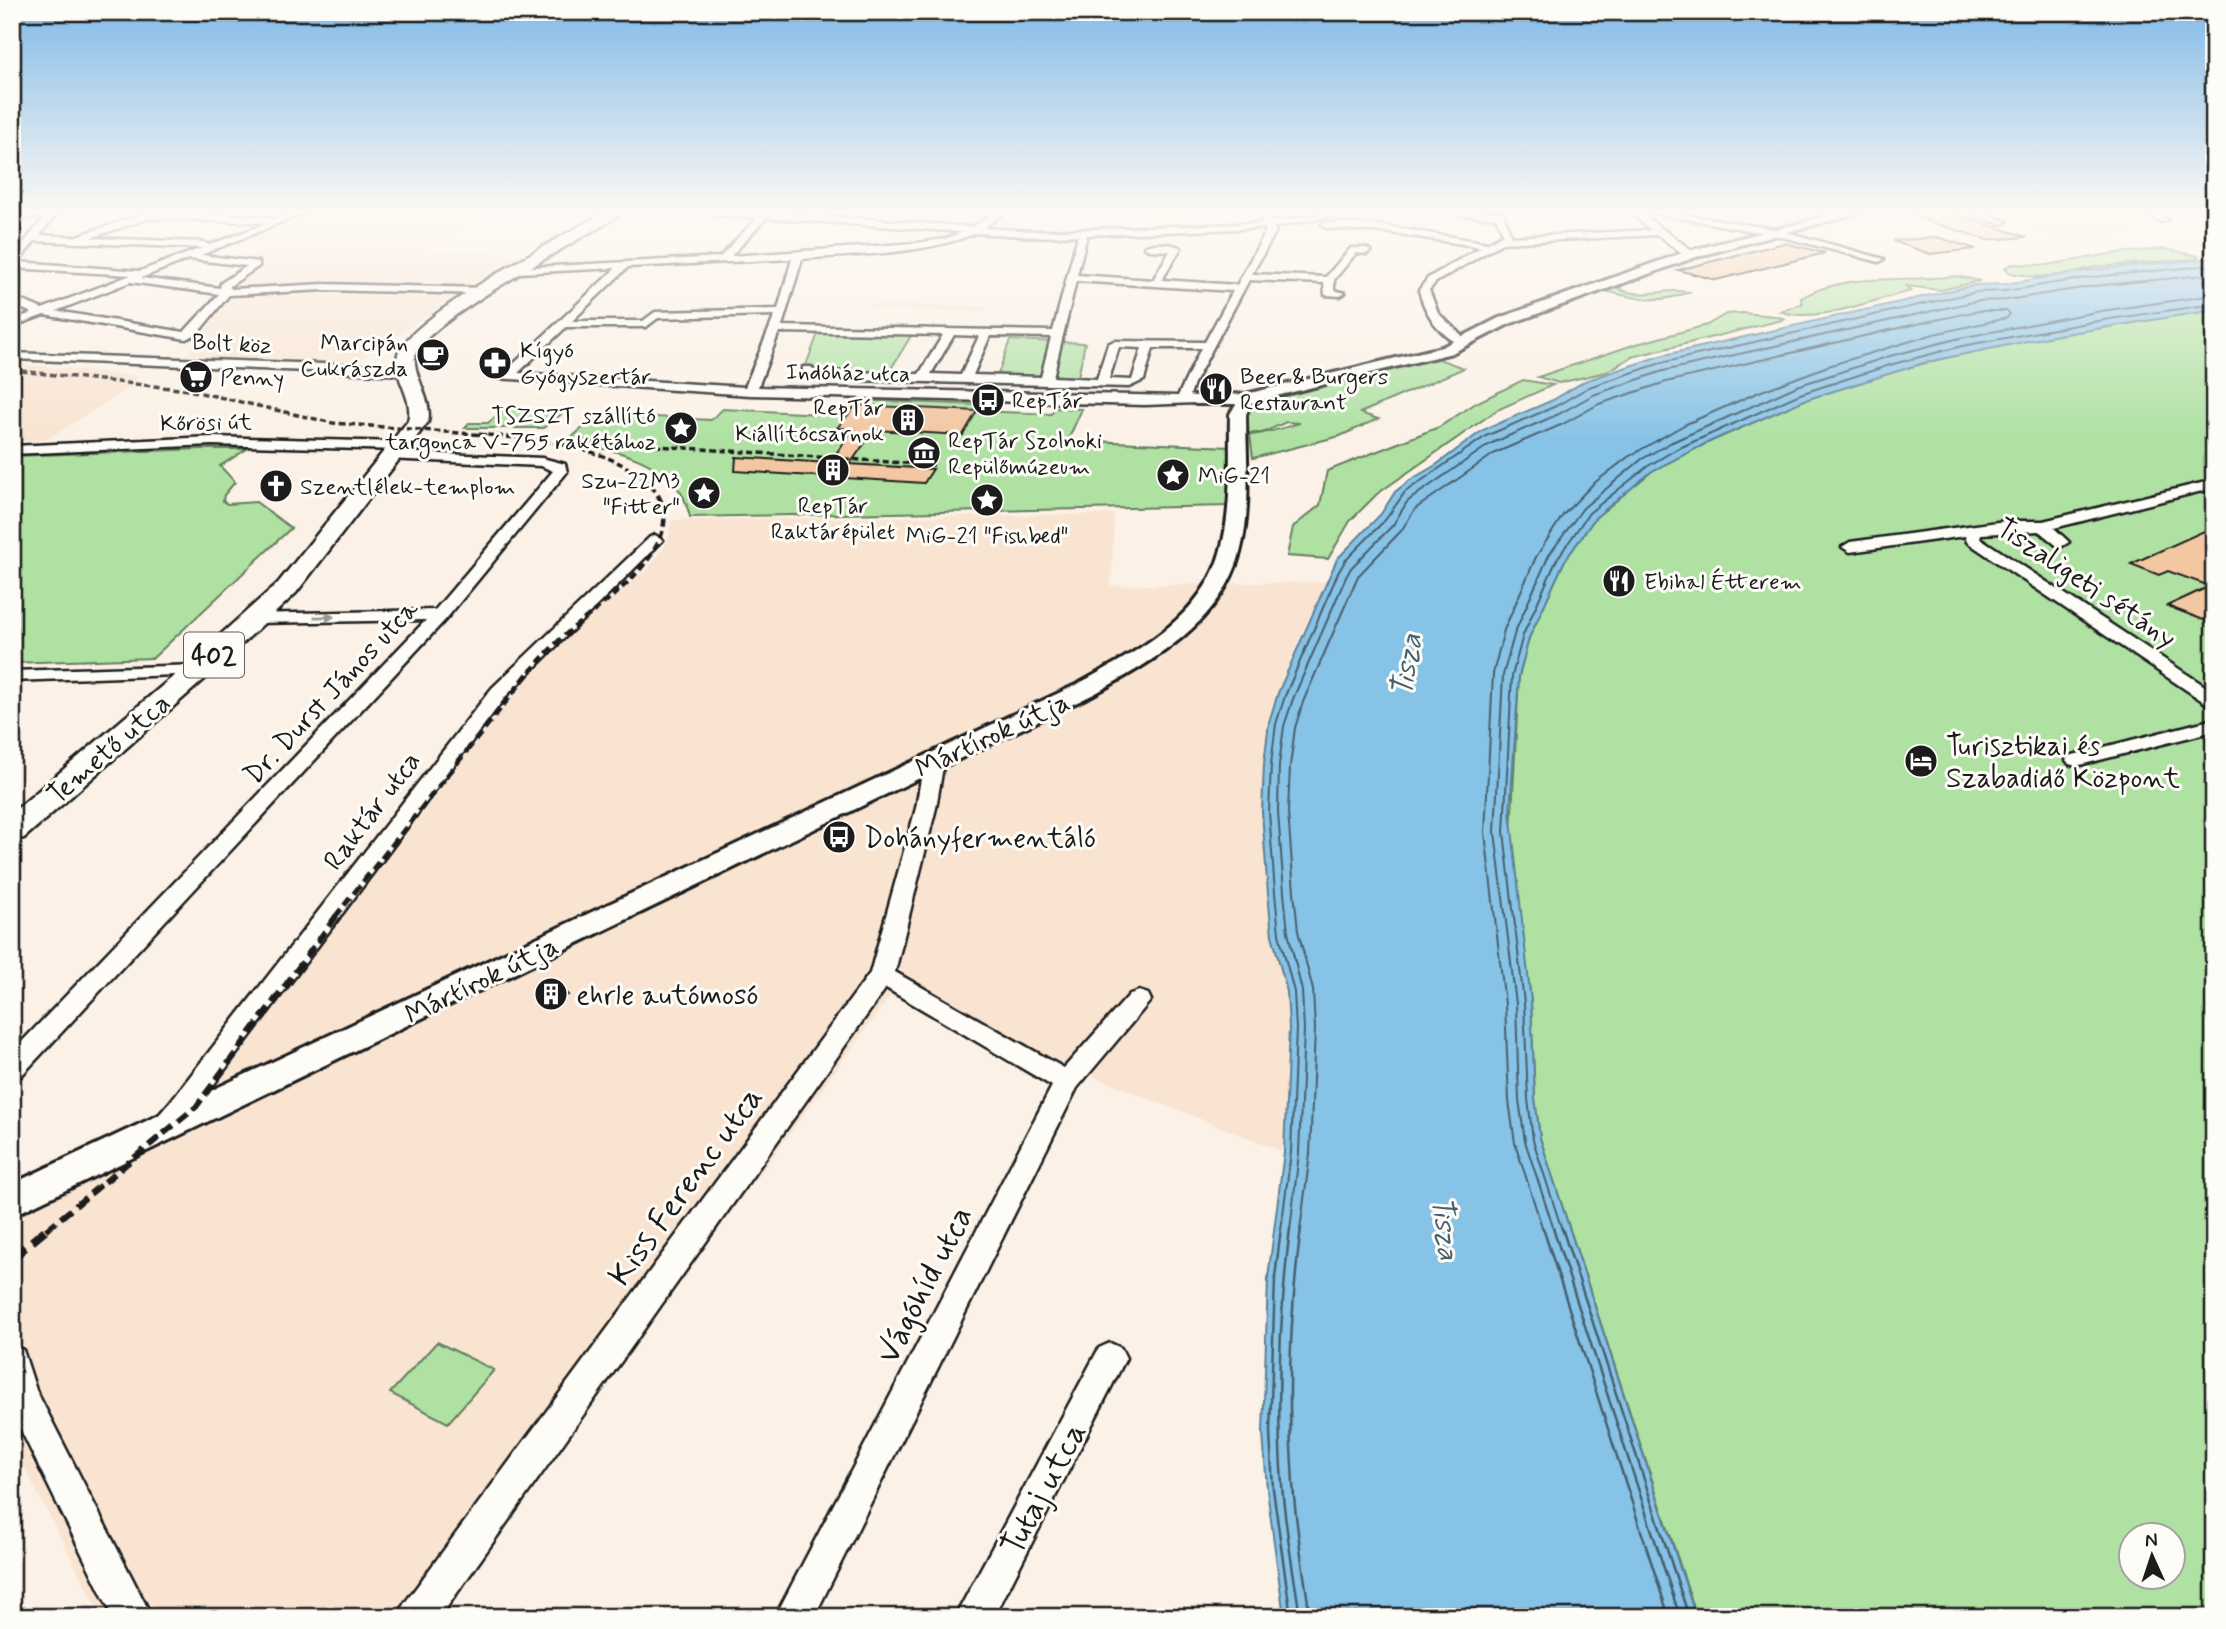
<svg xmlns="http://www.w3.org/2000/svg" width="2226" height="1629" font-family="Mynerve,sans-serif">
<rect width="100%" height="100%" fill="#fbf1e6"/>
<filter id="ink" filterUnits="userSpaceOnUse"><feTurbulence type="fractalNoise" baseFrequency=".0143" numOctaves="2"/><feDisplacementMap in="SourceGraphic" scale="14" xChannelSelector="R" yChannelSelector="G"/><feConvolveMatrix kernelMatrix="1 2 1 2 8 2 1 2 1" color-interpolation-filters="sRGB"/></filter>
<g filter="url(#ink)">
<!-- built -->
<g fill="#f8e4d1">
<polygon points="308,212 495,212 423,251 529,254 470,289 327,286 227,289 231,281 260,264 239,260 266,249 217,246"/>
<polygon points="1053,212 1194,212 1181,224 1159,229 1155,225 1149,225 1143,217 1046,217"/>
<polygon points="1982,212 2096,212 2160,229 2060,239"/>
<polygon points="339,290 461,293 355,363 185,356 233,295"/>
<polygon points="871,304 987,307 984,312 868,308"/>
<polygon points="12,363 137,376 135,384 46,440 12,442"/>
<polygon points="1114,514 1111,586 1326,582 1294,652 1269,722 1264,764 1262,812 1268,894 1272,935 1287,992 1289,1029 1284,1152 890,996 435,1617 102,1617 22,1463 12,1472 12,1214 173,1135 511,698 565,634 648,569 667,543 672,520"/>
</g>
<!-- green -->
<g fill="#aee1a2" stroke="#657e5f" stroke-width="2" fill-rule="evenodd">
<polygon points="2164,249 2199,256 2196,259 2096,267 2061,275 2036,277 2010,273 2005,268 2012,264 2047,265 2117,253"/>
<path d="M1956 276 1980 281 1940 290 1906 286 1911 291C1874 299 1814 325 1780 311L1802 304 1801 298C1848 271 1905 283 1956 276Z"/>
<path d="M1621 283 1624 284 1619 289C1643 300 1665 287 1689 292 1655 306 1632 297 1597 289Z"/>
<path d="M2214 310V1617H1697L1540 1138 1535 1099 1531 1002 1511 832 1519 676 1529 638 1564 562 1595 518 1652 471 1678 456 1802 401 1895 371 1964 353 2052 336ZM2132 1534H2174V1576H2132Z"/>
<polygon points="1743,313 1774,316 1786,319 1632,357 1606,372 1559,383 1538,377 1633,345 1707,325 1726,314"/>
<polygon points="819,331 937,331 934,336 911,336 886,377 803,373"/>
<polygon points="1010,340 1085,343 1077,382 996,380"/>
<path d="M1433 357 1464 368 1360 413 1378 419 1340 436 1253 458 1250 435C1263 435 1288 426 1300 423L1286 422 1262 433H1237L1246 399Z"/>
<polygon points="1523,380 1553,385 1497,410 1377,494 1350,521 1328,559 1287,556 1293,527 1320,505 1327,471 1439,427 1476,403"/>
<path d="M852 400 981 405 978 411 1051 414 1055 408 1082 409 1068 440 1231 447 1229 506 690 517C688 510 686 502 683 496 660 457 606 447 565 443L599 414 711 420 723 409 840 415Z"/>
<polygon points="506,408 564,412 544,428 465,428 469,423 488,423"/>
<polygon points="202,449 247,449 220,466 235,482 224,495 223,501 227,504 256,502 291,528 153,658 12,663 12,456"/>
<polygon points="437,1342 494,1370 448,1423 390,1393"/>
</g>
<!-- water -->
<polygon fill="#87c3e7" stroke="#5c8096" stroke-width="2" points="2214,258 2214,310 2052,336 1927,362 1802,401 1709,442 1652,471 1595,518 1564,562 1529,638 1519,676 1510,811 1531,1002 1535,1099 1540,1138 1696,1617 1284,1617 1267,1490 1263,1433 1268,1278 1284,1152 1289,1028 1287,992 1272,935 1268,894 1262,812 1264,764 1269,722 1278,693 1337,559 1381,514 1395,492 1410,480 1436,465 1483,430 1553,400 1585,381 1660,356 1975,285 2005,284 2092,270"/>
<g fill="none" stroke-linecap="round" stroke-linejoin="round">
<!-- shore-far1 -->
<g stroke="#475f6d" stroke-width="2">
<polyline points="1281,1230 1291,1152 1296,1029 1294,992 1279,934 1275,893 1269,812 1271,764 1276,724 1285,696 1338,573 1345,561 1386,519 1405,492 1486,436 1556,406 1589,387 1661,363 1976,292 2006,291 2093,277 2214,265"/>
<polyline points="1290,1230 1299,1153 1304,1029 1302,991 1288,932 1284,893 1278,812 1279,765 1284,726 1293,699 1346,577 1351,568 1393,525 1407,502 1419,493 1490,444 1559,414 1593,395 1663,371 1977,301 2007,300 2094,286 2214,274"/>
<polyline points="1300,1230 1310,1154 1315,1029 1313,990 1298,931 1294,892 1288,812 1290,766 1295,728 1303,702 1358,576 1401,531 1415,509 1495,453 1563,424 1599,404 1666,382 1903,327 1978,311 2007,311 2010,314 2007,318 1934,334 1828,366 1759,392 1684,425 1628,457 1593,484 1563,515 1536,557 1504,630 1493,674 1485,833 1505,1004 1509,1101 1515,1143 1543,1230"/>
<polyline points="1554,1230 1525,1141 1519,1100 1516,1004 1495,832 1503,675 1515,632 1549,555 1583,508 1642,459 1670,443 1797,386 1890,356 1960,338 2101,311 2214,295"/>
<polyline points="1562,1230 1533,1140 1528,1099 1524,1003 1504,832 1512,676 1523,635 1557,559 1589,513 1648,466 1675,450 1800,394 1893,364 1962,346 2103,320 2214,304"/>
</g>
<!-- shore -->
<g stroke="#475f6d" stroke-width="2.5">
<polyline points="1281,1228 1275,1278 1270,1433 1273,1489 1291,1617"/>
<path d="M1290 1228C1280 1312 1276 1400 1282 1484 1285 1529 1294 1573 1300 1617"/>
<path d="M1301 1228C1290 1312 1287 1400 1293 1484 1296 1529 1304 1573 1310 1617"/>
<polyline points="1543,1228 1669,1617"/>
<polyline points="1553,1228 1680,1617"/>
<polyline points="1562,1228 1689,1617"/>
</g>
</g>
<!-- building -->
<g fill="#f2c7a1" stroke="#1c1c1c" stroke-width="2">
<polygon points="1909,212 1948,212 2027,237 1987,240 1909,215"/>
<polygon points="1937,237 1976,249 1930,254 1893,241"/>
<polygon points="1784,243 1825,253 1716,280 1678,270"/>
<polygon points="856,405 977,411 963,435 874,430 850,464 933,469 924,483 735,471 736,457 829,463 854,429 837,428"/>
<polygon points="2204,531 2214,535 2214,624 2167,606 2210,586 2168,571 2159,575 2131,564"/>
<polygon points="1614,570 1631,573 1624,591 1607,587"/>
<polygon points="555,981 568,995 546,1006 534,993"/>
</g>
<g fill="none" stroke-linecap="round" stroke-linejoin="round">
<defs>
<g id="minor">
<path d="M63 212 55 216 40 235 74 237 149 212 270 217 274 220 296 212H307L201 255 259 262V266L230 286 231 289 324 284 485 288 490 291 485 294 324 290 229 295 197 334 186 339 44 315 12 327V320L32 313 12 304V296L42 309 131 275 12 268V257L45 217 12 219V213ZM150 218 268 223 209 245 204 242 90 238ZM35 241 202 248 140 271 18 262ZM189 259 247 266 221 283 220 288 141 278ZM130 282 219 294 184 332 56 311Z"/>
<path d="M710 212H774L973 227 996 212H1005L984 228 1036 231 1263 223 1260 215 1264 212 1271 222 1335 212H1354L1274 227 1276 231 1252 274 1326 277 1351 248H1366L1371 251 1366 254 1356 253 1334 280V290L1345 293 1340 296 1325 295 1324 283 1249 280 1194 383 1190 395 1202 399 1196 403 1145 405 750 395 495 378V372H505L616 268 519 273 516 272V268L720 257 757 218 714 215ZM766 218 963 232 945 239 917 243 731 256ZM1265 228 1266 231 1237 285 1162 280 1181 248C1173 243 1152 242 1144 247L1149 250 1170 251 1153 280 1077 275 1087 235ZM977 233 1036 237 1078 235 1053 331 782 326 802 259C860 254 922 255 977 233ZM792 259 778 309 655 312 643 321H572L628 267ZM1076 281 1233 291 1205 342 1114 341 1108 344 1097 379 1053 377ZM775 315 745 387 518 373 566 327H646L658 318ZM779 332 943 335 919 374 815 371 811 367H803V373L812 379 1129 387 1144 380 1153 348H1201L1178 396 758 387ZM954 335 979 336 961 375 931 374ZM990 336 1051 337 1041 377 973 375ZM1119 347 1142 348 1132 380 1109 379Z"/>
<path d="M1454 212H1503L1511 237 1651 230 1630 212H1639L1697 254 1692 257 1681 253 1658 235 1502 243 1436 282 1429 290 1438 313 1470 343 1464 346C1441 338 1424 313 1419 290L1428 278 1481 247 1385 232 1326 228 1322 225 1326 222 1385 226 1488 243 1503 234 1497 218 1458 215Z"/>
<polygon points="1647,212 1666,212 1775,229 1884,259 1879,262 1775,235"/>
<polygon points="1816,212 1830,212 1840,216 1836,219"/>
<polygon points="1969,212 1981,212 2007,222 2000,224"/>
<polygon points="2142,212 2153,212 2168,220 2161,222"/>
<polygon points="12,353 408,367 414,371 408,375 12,359"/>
<polygon points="212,437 400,442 407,446 400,450 212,445 12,454 12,446"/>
<polygon points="392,452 542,458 565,464 567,472 446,619 21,1076 12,1079 12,1052 426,620 256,623 250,622 248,618 250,614 435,610 553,471 541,466 387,459 385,456"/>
<polygon points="2214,480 2214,488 2054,528 2069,542 2061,547 2056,545 2039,531 1981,534 1980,538 2214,692 2214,706 2207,704 1967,542 1965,536 1850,552 1842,547 1850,542 2005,521 2043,521"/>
<path d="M655 535 663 540 660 543 506 696 190 1116C178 1128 172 1137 155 1132L151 1124 170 1102 492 688 650 537Z"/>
<polygon points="198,665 204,666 207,670 204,674 12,681 12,671"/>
<polygon points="2214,719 2214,731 2076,766 2069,764 2066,760 2069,756"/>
<polygon points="934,755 941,757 944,761 936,808 895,972 1064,1068 1130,994 1139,991 1148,994 1151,1000 1077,1088 814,1617 775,1617 1052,1086 886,988 440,1617 398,1617 404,1604 870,973 916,808 924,761 927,757"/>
<polygon points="1110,1343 1121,1348 1126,1358 994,1617 955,1617 1099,1348"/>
<polygon points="12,1345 23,1350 36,1390 152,1617 113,1617 12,1412"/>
</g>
<path id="tertiary" d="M1844 212H1861L1696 257 1509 324 1452 353 1252 402 1246 414C1246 459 1252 509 1240 553 1221 623 1153 661 1094 694L12 1216V1184L1078 684C1134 653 1201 619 1220 553 1233 509 1229 459 1230 414L1236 404H1196L1190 402 1188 399 1190 396 1246 394 1442 347 1499 318 1688 251Z"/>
<path id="primary" d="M605 212H621C611 223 593 230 580 238 547 258 434 321 417 350 407 370 434 398 428 422L296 593 208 676 24 838 12 841V813L188 664 278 583 408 421C415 397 391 377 398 354 410 316 565 235 605 212Z"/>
</defs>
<!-- minor casing -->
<use href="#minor" stroke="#1c1c1c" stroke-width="5"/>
<!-- tertiary casing -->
<use href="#tertiary" stroke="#1c1c1c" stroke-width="6"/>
<!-- primary casing -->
<use href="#primary" stroke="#1c1c1c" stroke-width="5"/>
<!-- minor -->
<use href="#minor" fill="#fdfcf7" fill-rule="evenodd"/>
<!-- tertiary -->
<use href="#tertiary" fill="#fdfcf7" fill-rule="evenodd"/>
<!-- primary -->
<use href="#primary" fill="#fdfcf7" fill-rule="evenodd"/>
<!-- rail-far4 -->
<g stroke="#1c1c1c" stroke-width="3.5" stroke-dasharray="6 3.5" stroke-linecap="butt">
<polyline points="12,370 188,390 333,423 486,435"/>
<path d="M478 434C533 440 601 443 645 480"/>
<polyline points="570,440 934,465"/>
</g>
<!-- rail-far3 -->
<path stroke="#1c1c1c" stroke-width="4.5" stroke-dasharray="8 4.5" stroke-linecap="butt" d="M530 672C543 657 556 642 572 629 610 597 707 533 643 478"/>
<!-- rail-far2 -->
<polyline stroke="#1c1c1c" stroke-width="5" stroke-dasharray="10 5" stroke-linecap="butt" points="335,917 531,670"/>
<!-- rail-far1 -->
<polyline stroke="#1c1c1c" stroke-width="6" stroke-dasharray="13 6" stroke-linecap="butt" points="46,1230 196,1107 337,915"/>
<!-- rail -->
<polyline stroke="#1c1c1c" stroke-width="9" stroke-dasharray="17 9" stroke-linecap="butt" points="12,1258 48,1228"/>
</g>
<!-- one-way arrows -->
<defs><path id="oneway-solid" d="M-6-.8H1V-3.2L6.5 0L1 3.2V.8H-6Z" transform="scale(1.75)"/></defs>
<use fill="#989794" href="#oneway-solid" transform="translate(324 617) rotate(-1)"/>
</g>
<!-- sky -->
<linearGradient id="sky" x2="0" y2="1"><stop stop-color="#81bae8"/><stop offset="0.48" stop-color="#fdf9f4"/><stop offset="1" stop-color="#fdf9f4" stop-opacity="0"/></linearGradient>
<rect width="2226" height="440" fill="url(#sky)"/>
<!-- icons -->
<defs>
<symbol id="cafe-disc" viewBox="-11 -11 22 22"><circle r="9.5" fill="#1c1c1c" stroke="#fdfcf7"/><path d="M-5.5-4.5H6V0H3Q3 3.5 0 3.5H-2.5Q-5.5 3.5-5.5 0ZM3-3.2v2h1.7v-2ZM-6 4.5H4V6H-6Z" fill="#fff"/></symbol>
<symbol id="pharmacy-disc" viewBox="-11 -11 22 22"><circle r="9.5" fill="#1c1c1c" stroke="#fdfcf7"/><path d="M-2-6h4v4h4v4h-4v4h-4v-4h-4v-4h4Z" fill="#fff"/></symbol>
<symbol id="supermarket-disc" viewBox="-11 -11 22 22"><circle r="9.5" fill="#1c1c1c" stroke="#fdfcf7"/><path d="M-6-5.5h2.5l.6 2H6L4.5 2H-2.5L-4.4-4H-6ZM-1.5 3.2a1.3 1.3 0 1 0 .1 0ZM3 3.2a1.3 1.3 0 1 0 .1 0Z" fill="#fff"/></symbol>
<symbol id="restaurant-disc" viewBox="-11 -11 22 22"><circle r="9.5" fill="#1c1c1c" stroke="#fdfcf7"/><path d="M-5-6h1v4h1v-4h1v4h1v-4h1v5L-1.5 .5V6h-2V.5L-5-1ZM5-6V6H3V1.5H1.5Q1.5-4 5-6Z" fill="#fff"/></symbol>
<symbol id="bus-disc" viewBox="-11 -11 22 22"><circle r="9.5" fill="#1c1c1c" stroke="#fdfcf7"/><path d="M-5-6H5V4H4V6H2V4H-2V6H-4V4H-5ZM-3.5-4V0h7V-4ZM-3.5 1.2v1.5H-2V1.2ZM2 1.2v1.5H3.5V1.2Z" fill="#fff"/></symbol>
<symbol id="building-disc" viewBox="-11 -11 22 22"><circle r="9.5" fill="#1c1c1c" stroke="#fdfcf7"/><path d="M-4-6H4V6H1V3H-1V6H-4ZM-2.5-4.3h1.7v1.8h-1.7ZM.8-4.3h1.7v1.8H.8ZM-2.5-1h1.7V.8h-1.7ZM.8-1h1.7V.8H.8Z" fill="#fff"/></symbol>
<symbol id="sight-disc" viewBox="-11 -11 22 22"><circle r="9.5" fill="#1c1c1c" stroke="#fdfcf7"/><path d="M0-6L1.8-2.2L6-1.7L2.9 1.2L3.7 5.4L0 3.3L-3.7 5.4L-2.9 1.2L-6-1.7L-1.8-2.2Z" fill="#fff"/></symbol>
<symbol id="museum-disc" viewBox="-11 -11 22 22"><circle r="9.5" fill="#1c1c1c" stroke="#fdfcf7"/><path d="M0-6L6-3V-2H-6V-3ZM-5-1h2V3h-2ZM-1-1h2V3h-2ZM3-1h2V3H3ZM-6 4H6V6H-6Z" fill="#fff"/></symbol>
<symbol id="church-disc" viewBox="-11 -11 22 22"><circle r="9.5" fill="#1c1c1c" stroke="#fdfcf7"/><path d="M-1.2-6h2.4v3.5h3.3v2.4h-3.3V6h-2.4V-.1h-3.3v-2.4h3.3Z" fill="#fff"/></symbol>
<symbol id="hotel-disc" viewBox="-11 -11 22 22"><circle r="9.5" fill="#1c1c1c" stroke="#fdfcf7"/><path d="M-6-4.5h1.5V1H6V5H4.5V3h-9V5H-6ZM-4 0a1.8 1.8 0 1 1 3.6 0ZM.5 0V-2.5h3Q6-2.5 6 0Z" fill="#fff"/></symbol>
</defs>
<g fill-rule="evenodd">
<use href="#cafe-disc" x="414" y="336" width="38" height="38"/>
<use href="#pharmacy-disc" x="476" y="344" width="38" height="38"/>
<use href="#supermarket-disc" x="177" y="358" width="38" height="38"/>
<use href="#restaurant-disc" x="1197" y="370" width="38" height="38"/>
<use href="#bus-disc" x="969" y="381" width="38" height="38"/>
<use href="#building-disc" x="889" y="401" width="38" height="38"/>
<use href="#sight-disc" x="662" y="409" width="38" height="38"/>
<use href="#museum-disc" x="905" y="434" width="38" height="38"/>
<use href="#building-disc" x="814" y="451" width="38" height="38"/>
<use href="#sight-disc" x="1154" y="456" width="38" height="38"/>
<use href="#church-disc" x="257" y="467" width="38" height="38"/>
<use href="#sight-disc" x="685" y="474" width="38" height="38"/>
<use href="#sight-disc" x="968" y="481" width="38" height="38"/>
<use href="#restaurant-disc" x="1600" y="562" width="38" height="38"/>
<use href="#hotel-disc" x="1902" y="742" width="38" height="38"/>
<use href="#bus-disc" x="820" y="818" width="38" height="38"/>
<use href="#building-disc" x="532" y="975" width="38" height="38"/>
</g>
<g text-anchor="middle" stroke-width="6" stroke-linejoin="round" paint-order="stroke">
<!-- far-poi labels -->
<g font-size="23" fill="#1c1c1c" stroke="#fdfcf7" text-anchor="start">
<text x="408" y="350" text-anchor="end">Marcipán<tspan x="408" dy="26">Cukrászda</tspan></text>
<text x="520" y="358">Kígyó<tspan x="520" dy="26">Gyógyszertár</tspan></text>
<text x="1240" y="384">Beer &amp; Burgers<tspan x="1240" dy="26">Restaurant</tspan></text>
<text x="220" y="385">Penny</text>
<text x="1012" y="408">RepTár</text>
<text x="884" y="415" text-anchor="end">RepTár<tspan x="884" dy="26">Kiállítócsarnok</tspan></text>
<text x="656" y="423" text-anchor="end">TSZSZT szállító<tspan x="656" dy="26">targonca V-755 rakétához</tspan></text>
<text x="948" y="448">RepTár Szolnoki<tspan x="948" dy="26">Repülőmúzeum</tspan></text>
<text x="1198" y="483">MiG-21</text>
<text x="680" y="488" text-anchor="end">Szu-22M3<tspan x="680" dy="26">"Fitter"</tspan></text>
<text x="300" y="494">Szentlélek-templom</text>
<text x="833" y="513" text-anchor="middle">RepTár<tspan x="833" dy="26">Raktárépület</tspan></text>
<text x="987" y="543" text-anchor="middle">MiG-21 "Fishbed"</text>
<text x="1644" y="589">Ebihal Étterem</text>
</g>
<!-- far-street labels -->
<g font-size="23" fill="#1c1c1c" stroke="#fdfcf7">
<text transform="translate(232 343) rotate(3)" y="8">Bolt köz</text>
<text transform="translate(848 372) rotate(1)" y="8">Indóház utca</text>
<text transform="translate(206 422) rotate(-1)" y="8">Kőrösi út</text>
</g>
<!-- shield labels -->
<rect fill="#fdfcf7" stroke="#605f5e" stroke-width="2" x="184" y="632.5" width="60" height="45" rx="5"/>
<g font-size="26" font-weight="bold" fill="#1c1c1c">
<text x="214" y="664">402</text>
</g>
<!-- street labels -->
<g font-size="28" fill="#1c1c1c" stroke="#fdfcf7">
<text transform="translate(2087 582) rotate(34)" y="10">Tiszaligeti sétány</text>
<text transform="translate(330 691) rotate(-47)" y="10">Dr. Durst János utca</text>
<text transform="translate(992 734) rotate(-25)" y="10">Mártírok útja</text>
<text transform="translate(108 748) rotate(-41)" y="10">Temető utca</text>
<text transform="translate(371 810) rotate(-53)" y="10">Raktár utca</text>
<text transform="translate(481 979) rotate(-26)" y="10">Mártírok útja</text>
</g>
<!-- poi labels -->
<g font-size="28" fill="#1c1c1c" stroke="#fdfcf7" text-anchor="start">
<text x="1946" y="755">Turisztikai és<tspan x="1946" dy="32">Szabadidő Központ</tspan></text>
<text x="864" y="847">Dohányfermentáló</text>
<text x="576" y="1004">ehrle autómosó</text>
</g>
<!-- water labels -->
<g font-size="30" font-style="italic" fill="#475f6d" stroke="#fdfcf7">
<text transform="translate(1406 665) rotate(-80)" y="10">Tisza</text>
<text transform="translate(1446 1228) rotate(83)" y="10">Tisza</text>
</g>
<!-- near-street labels -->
<g font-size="33" fill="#1c1c1c" stroke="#fdfcf7">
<text transform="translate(684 1185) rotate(-54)" y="12">Kiss Ferenc utca</text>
<text transform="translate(923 1284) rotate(-63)" y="12">Vágóhíd utca</text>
<text transform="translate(1042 1488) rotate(-62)" y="12">Tutaj utca</text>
</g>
</g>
<!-- margin -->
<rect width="2226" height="1629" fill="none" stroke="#fdfcf7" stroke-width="42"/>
<rect x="21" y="21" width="2184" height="1587" fill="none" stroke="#1c1c1c" stroke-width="2.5" filter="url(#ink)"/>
<!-- north arrow -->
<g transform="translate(2152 1556) rotate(357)"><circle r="33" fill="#fdfcf7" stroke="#a3a29f" stroke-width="2"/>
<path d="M0-5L12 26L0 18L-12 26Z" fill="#1c1c1c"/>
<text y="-10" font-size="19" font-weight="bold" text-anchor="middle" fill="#1c1c1c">N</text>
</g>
</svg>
